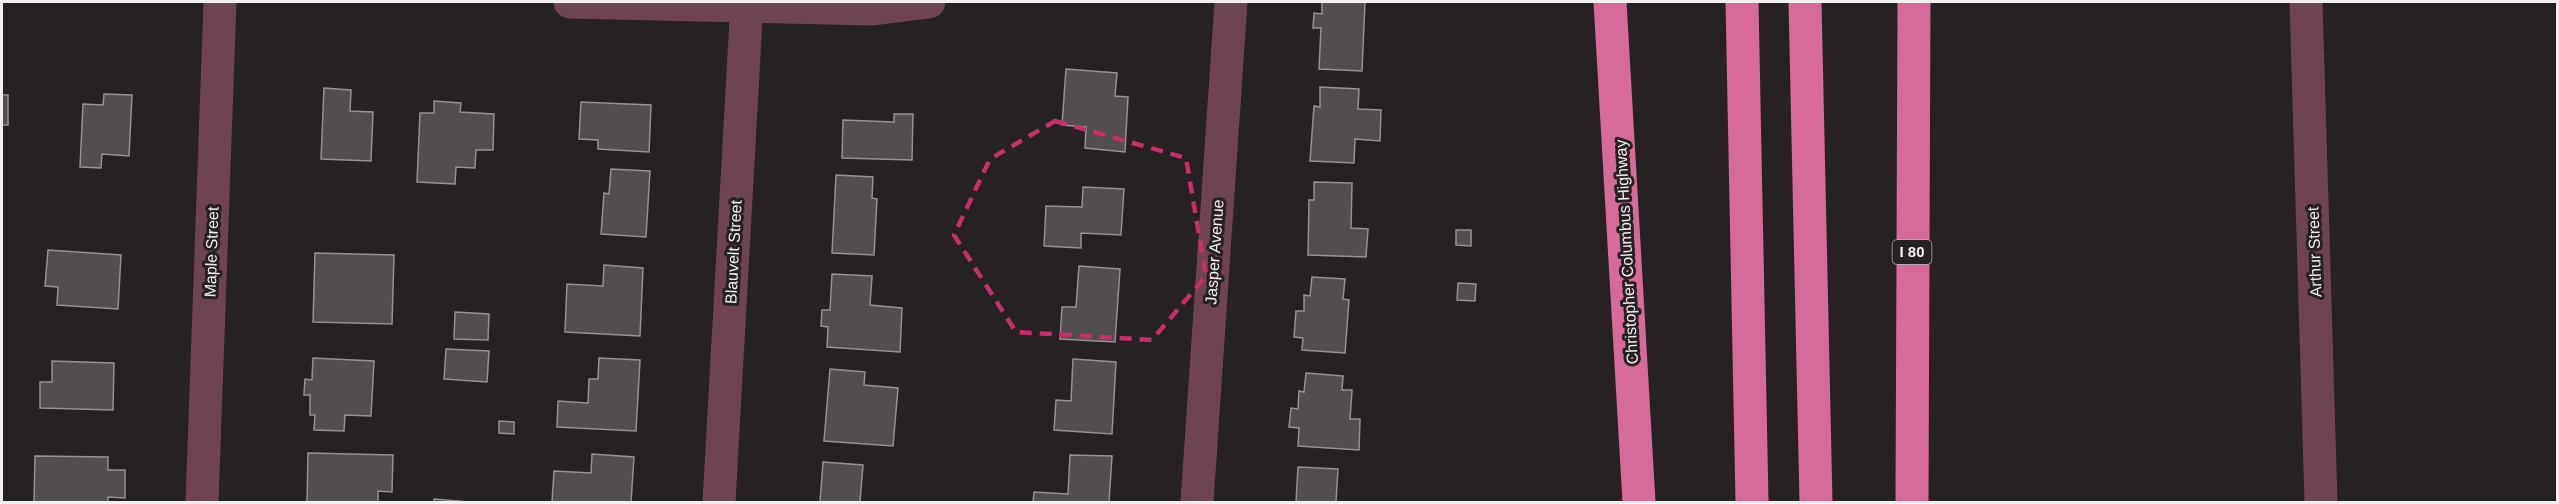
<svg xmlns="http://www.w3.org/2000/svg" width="2559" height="504" font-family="Helvetica,sans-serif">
<rect width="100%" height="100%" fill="#262123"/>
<!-- building -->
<g fill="#524d4f" stroke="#969092" stroke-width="1.5">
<polygon points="1322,2 1365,2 1362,71 1319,69 1321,28 1313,28 1314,13 1322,14"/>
<polygon points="1066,69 1117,73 1115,96 1128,97 1125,152 1085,148 1086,127 1062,125"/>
<polygon points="1320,87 1359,89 1358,109 1381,110 1380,141 1355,139 1354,163 1310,161 1314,106 1320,107"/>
<polygon points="324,88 351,90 350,111 373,112 371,161 321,159"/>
<polygon points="104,94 132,95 129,156 102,154 101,168 80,167 83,104 103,105"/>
<rect x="2" y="95" width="6" height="30"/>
<polygon points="434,101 461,103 460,112 494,114 493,150 476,150 475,168 456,167 455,184 417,182 420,113 434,113"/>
<polygon points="581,102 651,105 649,152 598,149 598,140 579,139"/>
<polygon points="894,114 913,114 912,160 842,158 843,120 894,122"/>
<polygon points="611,169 650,171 646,237 601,234 604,193 609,194"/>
<polygon points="836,175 873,177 872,198 877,199 874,255 832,253"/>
<polygon points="1314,182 1352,183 1351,228 1368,229 1366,257 1308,255 1309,200 1314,200"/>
<polygon points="1083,187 1124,189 1121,235 1081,233 1081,248 1044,246 1046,206 1082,207"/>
<polygon points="1456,230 1471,230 1471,246 1456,245"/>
<polygon points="48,250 121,255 118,309 57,305 58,287 45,286"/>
<polygon points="315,253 394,255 392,324 313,322"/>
<polygon points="604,265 643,268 640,336 565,332 567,284 603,286"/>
<polygon points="1079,266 1120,269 1115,342 1060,339 1062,307 1076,307"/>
<polygon points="832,274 872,276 870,305 902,308 900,352 827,347 828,327 821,326 822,310 830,310"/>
<polygon points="1312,277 1345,279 1343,299 1349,300 1345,353 1302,350 1303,338 1294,337 1296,311 1304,311 1304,295 1310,296"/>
<polygon points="1458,283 1476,284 1475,301 1457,300"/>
<polygon points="455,312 489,314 488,340 454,339"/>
<polygon points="446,349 489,351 487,382 444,379"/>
<polygon points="313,358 374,361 371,416 345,415 344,431 314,430 315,415 310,415 310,395 304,395 305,379 312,380"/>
<polygon points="599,358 640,360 636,431 557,427 558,401 588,403 589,379 598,379"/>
<polygon points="1073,359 1116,362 1112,434 1054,430 1056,400 1071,401"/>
<polygon points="52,361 114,363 113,410 40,408 40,382 52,382"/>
<polygon points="830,369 865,372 864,385 898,388 893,446 824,441"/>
<polygon points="1306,373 1343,376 1342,390 1352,390 1350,419 1360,419 1359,450 1298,446 1299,428 1289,427 1291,408 1298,409 1299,391 1304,392"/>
<polygon points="499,421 514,422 514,434 499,433"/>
<polygon points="308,453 393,455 392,492 378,491 378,502 307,502"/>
<polygon points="592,454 634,457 631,502 552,502 554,471 591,473"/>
<polygon points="1070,455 1112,456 1109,502 1033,502 1034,492 1068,494"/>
<polygon points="35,456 108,457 108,470 125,470 125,498 108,497 108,502 34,502"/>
<polygon points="823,462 863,465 860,502 820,502"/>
<polygon points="1298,467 1338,469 1336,502 1296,502"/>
<polygon points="434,499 470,502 434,502"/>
</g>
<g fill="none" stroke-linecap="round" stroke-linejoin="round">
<!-- street -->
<g stroke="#6e4354" stroke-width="33">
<polyline points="570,2 873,9 929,2"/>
<polyline points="2306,2 2321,502"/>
<polyline points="202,502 220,2"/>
<polyline points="719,502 747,2"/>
<polyline points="1197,502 1231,2"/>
</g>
<!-- highway -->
<g stroke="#d66a98" stroke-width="33">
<polyline points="1610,2 1639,502"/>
<polyline points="1742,2 1752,502"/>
<polyline points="1805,2 1816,502"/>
<polyline points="1912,502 1914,2"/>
</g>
</g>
<!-- marked area -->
<path fill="none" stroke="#c72e6a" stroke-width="4.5" stroke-dasharray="12 8" stroke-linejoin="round" d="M1055 121 1186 158 1206 276 1152 340 1016 332 954 235 990 159Z"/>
<g text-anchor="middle" stroke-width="6" stroke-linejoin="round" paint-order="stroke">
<!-- shield labels -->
<rect fill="#262123" stroke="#b5b1b2" stroke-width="1.5" x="1892.5" y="240" width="39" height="24" rx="4.5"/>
<g font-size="15" font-weight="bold" fill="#f2eff0">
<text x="1912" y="257">I 80</text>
</g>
<!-- street labels -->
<g font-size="16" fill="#f2eff0" stroke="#262123">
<text transform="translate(211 252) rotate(-88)" y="6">Maple Street</text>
<text transform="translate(733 252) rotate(-87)" y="6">Blauvelt Street</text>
<text transform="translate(1214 252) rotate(-86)" y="6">Jasper Avenue</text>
<text transform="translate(1626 252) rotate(-93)" y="6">Christopher Columbus Highway</text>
<text transform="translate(2314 252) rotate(-92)" y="6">Arthur Street</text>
</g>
</g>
<!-- border -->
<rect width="2559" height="504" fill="none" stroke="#f2eff0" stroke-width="6"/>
</svg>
